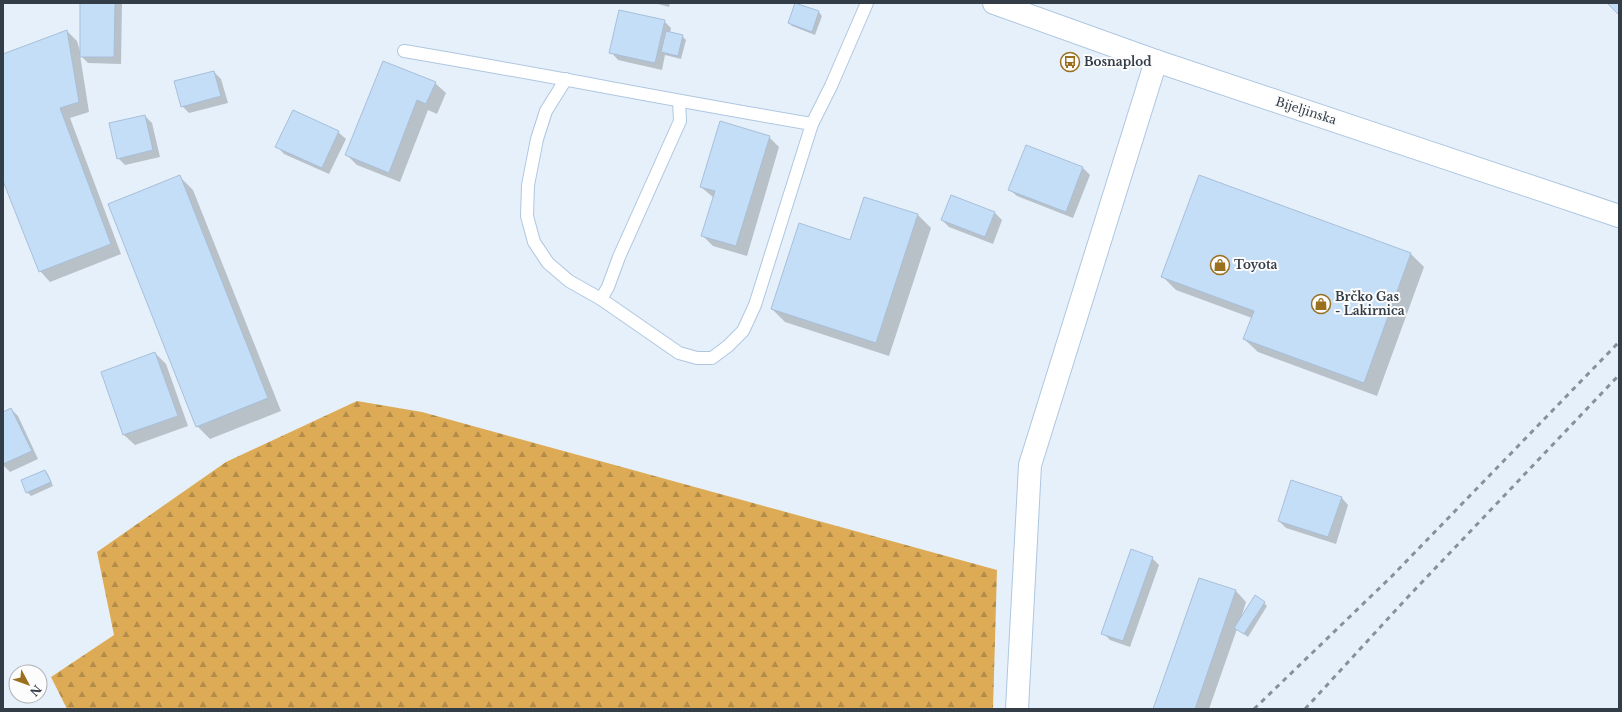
<svg xmlns="http://www.w3.org/2000/svg" width="1622" height="712" font-family="'Libre Baskerville',serif">
<defs>
<pattern id="forest-firs" width="22" height="20" patternUnits="userSpaceOnUse"><rect width="22" height="20" fill="#ddab56"/><path d="M5 1l3.5 6h-7zM16 11l3.5 6h-7z" fill="#b48c49"/></pattern>
</defs>
<rect width="100%" height="100%" fill="#e6f0fb"/>
<!-- forest -->
<polygon fill="url(#forest-firs)" points="357,401 422,412 997,570 993,709 67,709 51,677 114,635 97,552 226,462"/>
<!-- shadow -->
<g fill="#0003">
<polygon points="81,3 122,3 121,64 88,63 80,55 89,112 70,118 121,254 50,282 40,271 3,178 3,55 67,31 77,41 81,55"/>
<polygon points="654,3 670,3 669,7"/>
<polygon points="796,3 819,12 822,16 815,35 792,26 789,23"/>
<polygon points="664,21 671,28 670,33 682,36 686,40 681,59 665,55 662,70 618,60 611,52"/>
<polygon points="214,72 221,79 228,103 189,113 182,106"/>
<polygon points="435,83 446,93 437,114 428,110 400,182 357,165 347,155"/>
<polygon points="145,116 152,123 160,157 125,165 118,158"/>
<polygon points="338,132 346,139 329,174 284,154 277,146"/>
<polygon points="769,137 779,147 747,256 713,246 702,235 714,198 701,187"/>
<polygon points="1026,146 1083,168 1090,175 1073,218 1017,196 1009,189"/>
<polygon points="180,177 193,190 281,411 210,439 197,426"/>
<polygon points="1199,177 1411,254 1424,267 1377,396 1258,352 1244,339 1252,318 1176,290 1163,277"/>
<polygon points="995,213 1002,220 993,244 949,227 942,220"/>
<polygon points="918,215 931,228 889,356 785,322 772,309 851,241"/>
<polygon points="155,353 166,364 188,426 135,445 124,435 102,373"/>
<polygon points="11,409 18,416 38,459 10,472 3,465 3,413"/>
<polygon points="45,471 48,474 53,486 31,496 27,492 22,481"/>
<polygon points="1341,497 1348,505 1336,544 1286,528 1279,521"/>
<polygon points="1152,558 1159,565 1130,647 1110,640 1103,633"/>
<polygon points="1199,579 1236,591 1246,602 1241,618 1264,603 1267,606 1248,637 1237,629 1209,709 1154,709"/>
</g>
<!-- building -->
<g fill="#c5def8" stroke="#a7bfd8">
<polygon points="80,3 115,3 114,57 80,57"/>
<polygon points="795,3 819,11 812,32 788,23"/>
<polygon points="1607,3 1619,3 1619,15"/>
<polygon points="619,10 665,20 655,63 609,53"/>
<polygon points="67,30 79,102 60,108 111,244 39,272 3,181 3,54"/>
<polygon points="666,31 683,35 678,56 661,52"/>
<polygon points="383,61 436,82 426,104 417,100 389,173 345,155"/>
<polygon points="214,71 221,96 181,107 174,81"/>
<polygon points="293,110 339,131 322,168 275,147"/>
<polygon points="145,115 153,150 117,159 109,123"/>
<polygon points="720,121 770,136 736,246 701,236 715,191 700,187"/>
<polygon points="1026,145 1083,167 1066,212 1008,190"/>
<polygon points="180,175 268,398 196,427 108,204"/>
<polygon points="1199,175 1411,253 1364,383 1243,339 1254,311 1161,277"/>
<polygon points="951,195 995,212 985,237 941,220"/>
<polygon points="864,197 918,214 876,343 771,309 799,223 850,240"/>
<polygon points="155,352 178,416 123,435 101,372"/>
<polygon points="11,408 32,451 3,464 3,412"/>
<polygon points="45,470 51,482 26,493 21,480"/>
<polygon points="1291,480 1342,497 1328,537 1278,521"/>
<polygon points="1131,549 1153,557 1123,641 1101,634"/>
<polygon points="1199,578 1236,590 1195,709 1153,709"/>
<polygon points="1255,595 1265,602 1244,634 1234,628"/>
</g>
<g fill="none" stroke-linecap="round" stroke-linejoin="round">
<defs>
<g id="service">
<path d="M404 51C541 74 676 101 812 124L831 86 867 3"/>
<polyline points="566,79 546,111 537,139 528,185 527,216 534,242 548,263 569,281 601,299 679,353 697,358 712,358 728,346 743,331 755,305 812,124"/>
<polyline points="601,299 608,287 619,257 680,121 679,101"/>
</g>
<polyline id="minor" points="1017,709 1030,465 1156,61"/>
<polyline id="secondary" points="994,3 1156,61 1619,216"/>
</defs>
<!-- service casing -->
<use href="#service" stroke="#aec7e0" stroke-width="14"/>
<!-- minor casing -->
<use href="#minor" stroke="#aec7e0" stroke-width="24"/>
<!-- secondary casing -->
<use href="#secondary" stroke="#aec7e0" stroke-width="24"/>
<!-- service -->
<use href="#service" stroke="#fff" stroke-width="12"/>
<!-- minor -->
<use href="#minor" stroke="#fff" stroke-width="22"/>
<!-- secondary -->
<use href="#secondary" stroke="#fff" stroke-width="22"/>
<!-- rail -->
<g stroke="#87919c" stroke-width="3" stroke-dasharray="5 5" stroke-linecap="butt">
<polyline points="1254,709 1392,576 1619,342"/>
<polyline points="1305,709 1406,599 1619,375"/>
</g>
</g>
<!-- icons -->
<defs>
<symbol id="bus-ring" viewBox="-11 -11 22 22"><circle r="9.5" fill="#fcfcfc" stroke="#9a6f1d" stroke-width="1.5"/><path d="M-5-6H5V4H4V6H2V4H-2V6H-4V4H-5ZM-3.5-4V0h7V-4ZM-3.5 1.2v1.5H-2V1.2ZM2 1.2v1.5H3.5V1.2Z" fill="#9a6f1d"/></symbol>
<symbol id="shop-ring" viewBox="-11 -11 22 22"><circle r="9.5" fill="#fcfcfc" stroke="#9a6f1d" stroke-width="1.5"/><path d="M-5-2.5h2.3a2.7 3.5 0 0 1 5.4 0H5L5.5 6h-11ZM-1.5-2.5h3a1.5 2.3 0 0 0-3 0Z" fill="#9a6f1d"/></symbol>
</defs>
<g fill-rule="evenodd">
<use href="#bus-ring" x="1059" y="51" width="22" height="22"/>
<use href="#shop-ring" x="1209" y="254" width="22" height="22"/>
<use href="#shop-ring" x="1310" y="293" width="22" height="22"/>
</g>
<g text-anchor="middle" stroke-width="4" stroke-linejoin="round" paint-order="stroke">
<!-- poi labels -->
<g font-size="12" font-weight="bold" fill="#333d48" stroke="#fcfcfc" text-anchor="start">
<text x="1084" y="66">Bosnaplod</text>
<text x="1234" y="269">Toyota</text>
<text x="1335" y="301">Brčko Gas<tspan x="1335" dy="14">- Lakirnica</tspan></text>
</g>
<!-- street labels -->
<g font-size="12" fill="#333d48" stroke="#fcfcfc">
<text transform="translate(1306 111) rotate(18)" y="4">Bijeljinska</text>
</g>
</g>
<!-- border -->
<rect width="1622" height="712" fill="none" stroke="#333d48" stroke-width="8"/>
<!-- north arrow -->
<g transform="translate(28 684) rotate(131)"><circle r="19" fill="#fcfcfc" stroke="#acb0b4"/>
<path d="M0-3L7 15L0 10L-7 15Z" fill="#9a6f1d"/>
<text y="-6" font-size="11" font-weight="bold" text-anchor="middle" fill="#333d48">N</text>
</g>
</svg>
